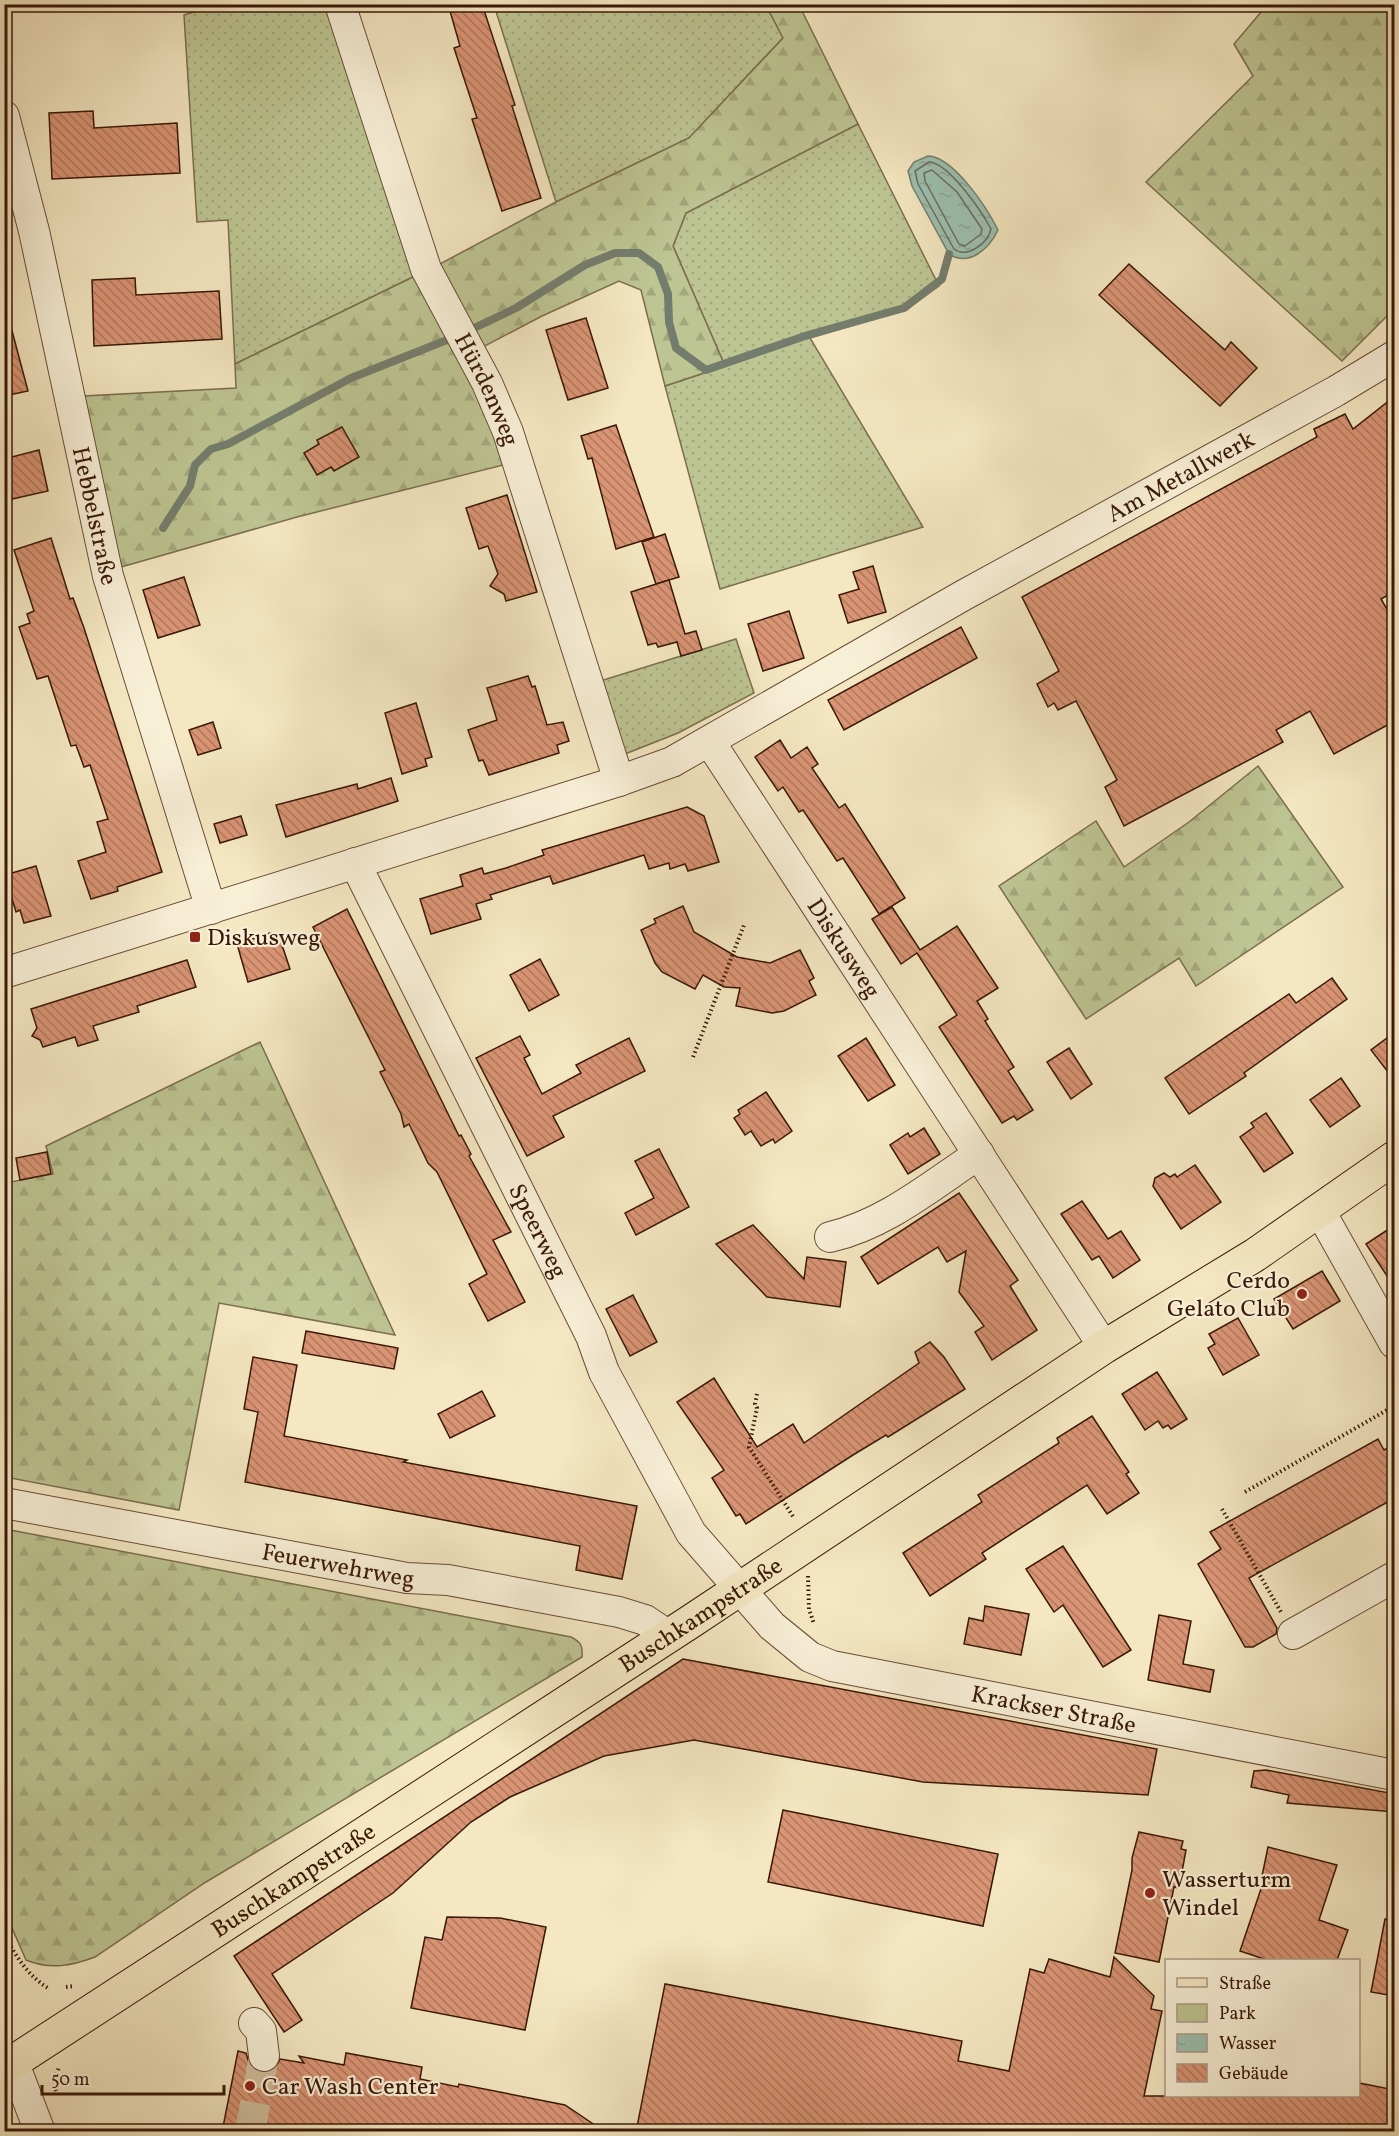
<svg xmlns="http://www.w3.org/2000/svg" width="1399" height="2136" font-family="Vollkorn,serif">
<defs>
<pattern id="green-dots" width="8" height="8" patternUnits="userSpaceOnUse" patternTransform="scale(1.5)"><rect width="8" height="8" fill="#bdc592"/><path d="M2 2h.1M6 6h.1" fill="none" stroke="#a3a87c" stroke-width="1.8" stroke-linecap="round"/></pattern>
<pattern id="forest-firs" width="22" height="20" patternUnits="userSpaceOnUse" patternTransform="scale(1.5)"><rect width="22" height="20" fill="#bdc592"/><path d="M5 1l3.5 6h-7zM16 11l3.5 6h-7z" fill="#a3a87c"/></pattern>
<pattern id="water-ripples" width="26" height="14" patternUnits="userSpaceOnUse" patternTransform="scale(1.5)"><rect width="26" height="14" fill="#9cc0b0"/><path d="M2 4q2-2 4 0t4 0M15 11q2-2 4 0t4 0" fill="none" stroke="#87a496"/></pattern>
<pattern id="building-back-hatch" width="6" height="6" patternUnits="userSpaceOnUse" patternTransform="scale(1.5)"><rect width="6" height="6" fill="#d99474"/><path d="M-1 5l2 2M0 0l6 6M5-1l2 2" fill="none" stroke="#b1785d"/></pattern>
</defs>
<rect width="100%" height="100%" fill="#f4e7c1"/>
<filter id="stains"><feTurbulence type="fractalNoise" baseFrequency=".00333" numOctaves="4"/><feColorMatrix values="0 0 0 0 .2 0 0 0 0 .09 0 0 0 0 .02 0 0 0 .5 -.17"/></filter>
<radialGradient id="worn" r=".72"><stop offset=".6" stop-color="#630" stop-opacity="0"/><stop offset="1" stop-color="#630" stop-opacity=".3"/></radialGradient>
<!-- green -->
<g fill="url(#green-dots)" stroke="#7b6e4d" stroke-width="1.5">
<polygon points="216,5 330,5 419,274 235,364 228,220 197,222 184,15"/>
<polygon points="494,5 766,5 783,38 689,138 556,202"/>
<polygon points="858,124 939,286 905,310 810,338 923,527 720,589 665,386 725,366 673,246 686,213"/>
<polygon points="736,639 754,693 678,733 620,756 597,682"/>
</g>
<!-- forest -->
<g fill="url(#forest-firs)" stroke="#7b6e4d" stroke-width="1.5">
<polygon points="766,5 799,5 858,124 686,213 673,246 725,366 665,386 641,290 619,281 542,316 479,349 438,265 556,202 689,138 783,38"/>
<polygon points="1267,5 1394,5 1394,309 1342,361 1146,182 1253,76 1234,44"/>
<polygon points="419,274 511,463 297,517 121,567 84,396 236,388 235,364"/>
<polygon points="1258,766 1343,887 1196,986 1179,958 1086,1019 999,886 1096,821 1124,867 1189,822"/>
<polygon points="260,1042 395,1335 219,1303 179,1510 5,1477 5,1183 53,1174 46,1146"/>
<path d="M5 1529 571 1637C581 1642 583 1646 582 1657L206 1882 95 1957C71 1966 50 1970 26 1960L5 1912Z"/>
</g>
<!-- water -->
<path fill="url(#water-ripples)" stroke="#747d6d" stroke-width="1.5" d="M928 156C954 157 987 208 998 230 989 249 969 267 949 254L912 186 908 171 914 162Z"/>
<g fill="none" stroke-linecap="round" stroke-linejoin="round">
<!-- shore -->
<g stroke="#6a6c5c" stroke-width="1.5">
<path d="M929 162C949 163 982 212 991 229 988 243 967 259 954 249L918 184 915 171Z"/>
<polygon points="932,170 957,192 982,229 981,234 965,246 959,244 925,181 924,173"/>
</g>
<!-- stream -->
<g stroke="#747d6d" stroke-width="8">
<polyline points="468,331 516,308 585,265 615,253 639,253 658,267 668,294 669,322 676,348 706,370 808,335 904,308 942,279 949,254"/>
<polyline points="163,528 190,486 195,465 211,449 228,444 351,378 452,338"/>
</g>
</g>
<!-- building -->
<g fill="url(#building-back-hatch)" stroke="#391808" stroke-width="1.5">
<polygon points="448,4 482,4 515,105 512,106 541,198 502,211 472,119 477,118 454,48 460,46"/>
<polygon points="93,111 94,128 177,123 180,173 52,179 49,113"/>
<polygon points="1129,264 1225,350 1231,342 1257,368 1220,406 1099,295"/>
<polygon points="135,278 136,295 219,291 222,339 94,346 92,280"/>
<polygon points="586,318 608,388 568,400 546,330"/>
<polygon points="11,327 28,391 4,396 4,328"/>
<polygon points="1395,396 1395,591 1381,599 1395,623 1395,721 1334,754 1310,711 1276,730 1283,742 1124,826 1105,787 1117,780 1076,701 1058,710 1054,703 1048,707 1037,684 1059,671 1022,597 1317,437 1314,429 1345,414 1353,429"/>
<polygon points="616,425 654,537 616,549 592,458 588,459 581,436"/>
<polygon points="342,427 359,457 334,471 331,467 317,475 304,453 319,444 317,440"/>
<polygon points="39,450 48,491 12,499 4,459"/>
<polygon points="507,495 537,592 506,601 504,594 490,586 498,574 488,546 479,549 466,508"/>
<polygon points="665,534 679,577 656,584 642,542"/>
<polygon points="51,538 70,599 73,598 84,628 162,872 117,887 118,891 91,899 78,861 106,852 97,822 108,819 90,765 84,767 76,745 71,746 48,676 37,679 19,627 30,623 27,614 34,611 14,550"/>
<polygon points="873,566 886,612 848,623 839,595 859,589 853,572"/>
<polygon points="184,577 200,625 158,638 143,590"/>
<polygon points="669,580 685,634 696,631 702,650 681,656 677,642 658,647 656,643 648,645 631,592"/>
<polygon points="789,611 804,658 763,671 748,624"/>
<polygon points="961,627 977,658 844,730 828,700"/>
<polygon points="528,676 532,687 535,686 547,725 563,722 569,741 557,745 559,753 489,775 483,760 479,761 468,730 497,720 487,688"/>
<polygon points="416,703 432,757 425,759 427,766 402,774 385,713"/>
<polygon points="213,722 221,748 198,755 189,730"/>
<polygon points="780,740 791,758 807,747 818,764 812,768 839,808 845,804 905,898 879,914 843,858 837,861 803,810 799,812 783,787 778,791 755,757"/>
<polygon points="391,778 398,801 286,837 276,805 357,784 358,789"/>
<polygon points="687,807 704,816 719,862 688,871 685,864 670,869 669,863 649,869 644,855 553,884 550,876 490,895 492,899 476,904 481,919 431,934 420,899 463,886 460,875 482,868 484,874 506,868 544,855 542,850"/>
<polygon points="241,816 247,835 220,843 214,824"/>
<polygon points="36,866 51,916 24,923 20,910 16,912 5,875"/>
<polygon points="683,906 694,932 737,957 770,963 800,950 814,978 809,981 816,995 784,1011 772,1013 736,1006 740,988 724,987 703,975 695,989 662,972 655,963 641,930 656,923 654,919"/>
<polygon points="892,907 920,950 957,926 998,988 977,1001 988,1019 985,1021 1014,1067 1008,1071 1033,1110 1017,1120 1014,1116 1002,1123 939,1027 957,1015 917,953 901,964 872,919"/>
<polygon points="347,909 459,1136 461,1135 471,1154 469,1156 511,1232 493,1240 525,1302 488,1321 469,1284 487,1274 437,1172 428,1163 409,1124 404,1127 401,1114 380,1072 385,1070 313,927"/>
<polygon points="270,933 278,933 290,969 248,982 237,944"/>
<polygon points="540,959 559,995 529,1011 510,975"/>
<polygon points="187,960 196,987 137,1006 139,1012 93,1026 98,1040 78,1046 75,1037 43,1047 40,1040 32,1036 37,1028 31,1009"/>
<polygon points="1332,978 1347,999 1244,1073 1246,1076 1189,1114 1165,1078 1289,994 1296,1003"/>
<polygon points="1395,1032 1395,1081 1371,1050"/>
<polygon points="520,1036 530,1055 524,1058 542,1094 581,1073 576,1065 629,1038 645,1071 553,1116 564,1137 527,1156 476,1058"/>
<polygon points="866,1038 895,1085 868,1101 838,1056"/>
<polygon points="1069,1048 1092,1084 1071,1099 1047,1062"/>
<polygon points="1341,1078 1360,1106 1330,1127 1310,1100"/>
<polygon points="766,1092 792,1131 775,1143 773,1139 761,1146 751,1131 745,1135 734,1118 740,1114 738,1110"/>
<polygon points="1266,1113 1293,1153 1264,1172 1240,1137 1254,1127 1251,1123"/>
<polygon points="924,1128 940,1154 908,1174 890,1145 908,1133 910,1137"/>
<polygon points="659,1149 689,1207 636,1235 625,1213 654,1198 635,1161"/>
<polygon points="47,1152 51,1174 20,1180 16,1158"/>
<polygon points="1195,1165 1221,1202 1181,1229 1153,1186 1155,1178 1164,1173 1170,1177 1175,1174 1177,1177"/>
<polygon points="959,1193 1018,1280 1010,1286 1037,1330 992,1360 975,1332 984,1326 959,1292 966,1251 947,1262 938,1247 878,1284 861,1257"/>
<polygon points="1082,1201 1108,1239 1121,1231 1140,1260 1113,1278 1099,1256 1092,1260 1061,1214"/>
<polygon points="753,1225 804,1279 807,1257 846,1262 840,1307 767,1297 716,1244"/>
<polygon points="1395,1225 1395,1288 1366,1244"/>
<polygon points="1322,1271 1340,1301 1293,1329 1274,1299"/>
<polygon points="633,1295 657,1342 630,1356 606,1309"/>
<polygon points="1238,1318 1259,1355 1223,1375 1208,1348 1215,1344 1209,1334"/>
<polygon points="306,1331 398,1348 394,1369 302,1353"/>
<polygon points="930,1342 944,1357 965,1389 888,1437 886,1435 853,1455 746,1524 740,1514 736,1516 712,1478 724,1470 677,1402 714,1378 757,1447 793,1424 804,1443 919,1363 915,1352"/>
<polygon points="253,1357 297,1365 284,1436 407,1460 403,1462 637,1506 622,1579 576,1570 580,1546 245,1482 258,1412 244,1409"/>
<polygon points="1157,1372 1187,1419 1171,1429 1168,1425 1163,1428 1158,1421 1145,1430 1122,1394"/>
<polygon points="482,1391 495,1416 450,1438 438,1414"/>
<polygon points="1092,1416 1129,1472 1126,1474 1139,1493 1107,1514 1087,1485 982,1553 986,1559 930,1596 903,1553 982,1502 978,1495 1059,1443 1057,1438"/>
<polygon points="1378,1439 1384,1450 1395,1444 1395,1498 1249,1578 1277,1628 1276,1634 1253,1647 1245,1647 1198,1564 1221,1549 1210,1532"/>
<polygon points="1063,1546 1131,1650 1103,1667 1063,1605 1054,1612 1026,1569"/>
<polygon points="985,1606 1029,1614 1021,1655 964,1644 969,1618 983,1621"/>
<polygon points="1159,1615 1191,1621 1183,1664 1214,1670 1210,1692 1148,1680"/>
<polygon points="683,1659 1157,1749 1148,1795 923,1782 694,1740 604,1756 510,1797 471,1822 393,1893 272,1974 302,2020 284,2032 234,1956"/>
<polygon points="1266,1770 1395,1794 1395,1812 1287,1803 1289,1795 1251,1787 1254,1771"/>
<polygon points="783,1810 998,1854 983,1926 768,1882"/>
<polygon points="1139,1832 1183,1841 1181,1849 1186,1850 1179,1888 1174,1887 1159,1962 1115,1953 1132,1870 1132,1858"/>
<polygon points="1268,1847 1337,1865 1319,1920 1348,1930 1337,1960 1267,1960 1240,1951 1265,1877 1262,1876"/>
<polygon points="447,1917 500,1918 546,1927 525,2030 411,2008 425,1937 442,1940"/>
<polygon points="1385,1919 1395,1920 1395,1996 1371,1992"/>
<polygon points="1114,1957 1154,1996 1151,2009 1162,2011 1144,2096 1359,2096 1359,2083 1395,2090 1395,2132 636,2132 665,1984 962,2041 958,2061 1009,2071 1030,1969 1044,1973 1049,1959 1110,1977"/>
<polygon points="238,2051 246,2053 250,2066 257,2072 265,2073 275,2069 280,2059 304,2063 299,2056 344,2065 346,2053 422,2067 420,2079 458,2087 459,2084 565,2105 605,2132 299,2132 262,2124 261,2132 222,2132"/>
</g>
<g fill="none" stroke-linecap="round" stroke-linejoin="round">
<!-- minor-tunnel -->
<polyline stroke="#cfbe9c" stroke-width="30" stroke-dasharray="30 15" stroke-linecap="butt" points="250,2132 264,2056"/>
<defs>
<g id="minor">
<path id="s1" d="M340 4 426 269 487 383 508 432 619 781"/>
<path id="s2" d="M4 116 34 231 108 576 211 909"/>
<path id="s3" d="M710 742 1104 1347"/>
<path id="s4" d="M355 863 591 1336 604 1372 691 1533 772 1626 810 1657 832 1666 1394 1775"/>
<path id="s5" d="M4 973 619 781 672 762 964 595 1336 391 1394 356"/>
<polyline points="1320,1211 1394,1343"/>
<path d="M830 1237C886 1224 932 1185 979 1154"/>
<path id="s6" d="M4 1503 407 1578 448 1580 619 1612 645 1620 669 1636"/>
<polyline points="1293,1634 1394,1577"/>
<polyline points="254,2023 261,2031 264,2056"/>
<polyline points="13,2061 40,2132"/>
</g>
<g id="major">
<path id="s7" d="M4 2068 690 1622 1104 1347 1255 1255 1394 1158"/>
</g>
</defs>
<!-- minor casing -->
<use href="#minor" stroke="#684c36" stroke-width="32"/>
<!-- major casing -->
<use href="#major" stroke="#391808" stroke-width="35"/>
<!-- path -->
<g stroke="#391808" stroke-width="4" stroke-dasharray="1.5 3" stroke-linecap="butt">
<polyline points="693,1057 744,925"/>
<polyline points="757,1394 755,1404 757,1408 749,1447 794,1518"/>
<polyline points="1245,1492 1394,1406"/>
<polyline points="1222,1509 1281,1612"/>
<polyline points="808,1576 809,1609 814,1624"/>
<path d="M4 1935C17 1957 27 1975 48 1988"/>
<polyline points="66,1987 75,1986"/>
<polyline points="56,2091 53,2084 59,2067"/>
</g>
<!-- minor -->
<use href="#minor" stroke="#f8efd7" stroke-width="30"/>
<!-- major -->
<use href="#major" stroke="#f4e7c1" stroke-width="33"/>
</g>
<!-- markers -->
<g fill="#8f2418" stroke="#f8efd7" stroke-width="2">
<rect x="189" y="931" width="12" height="12" rx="3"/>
<circle cx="1302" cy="1294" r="6"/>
<circle cx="1150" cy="1893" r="6"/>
<circle cx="250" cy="2086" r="6"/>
</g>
<g text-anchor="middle" stroke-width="4.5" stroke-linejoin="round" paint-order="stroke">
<!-- street labels -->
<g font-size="24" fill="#391808" stroke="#f8efd7">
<text dy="8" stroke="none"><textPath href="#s1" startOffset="414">Hürdenweg</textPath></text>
<text dy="8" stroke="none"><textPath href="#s5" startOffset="1284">Am Metallwerk</textPath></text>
<text dy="8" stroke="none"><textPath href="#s2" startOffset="410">Hebbelstraße</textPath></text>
<text dy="8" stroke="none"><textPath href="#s3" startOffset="246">Diskusweg</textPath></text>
<text dy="8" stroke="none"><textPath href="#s4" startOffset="411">Speerweg</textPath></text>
<text dy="8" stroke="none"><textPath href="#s6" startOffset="340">Feuerwehrweg</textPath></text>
<text dy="8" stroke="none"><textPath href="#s7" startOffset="831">Buschkampstraße</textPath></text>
<text dy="8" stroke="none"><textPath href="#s4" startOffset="1172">Krackser Straße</textPath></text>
<text dy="8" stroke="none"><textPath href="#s7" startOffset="345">Buschkampstraße</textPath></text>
</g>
<!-- poi labels -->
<g font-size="24" fill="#391808" stroke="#f8efd7" text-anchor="start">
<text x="207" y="945">Diskusweg</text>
<text x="1290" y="1288" text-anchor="end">Cerdo<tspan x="1290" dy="28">Gelato Club</tspan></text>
<text x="1162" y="1887">Wasserturm<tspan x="1162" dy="28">Windel</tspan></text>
<text x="262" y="2094">Car Wash Center</text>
</g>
</g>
<!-- margin -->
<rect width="1399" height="2136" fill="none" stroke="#f4e7c1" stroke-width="24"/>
<rect x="6" y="6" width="1387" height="2124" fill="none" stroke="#391808" stroke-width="3"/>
<rect x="12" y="12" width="1375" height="2112" fill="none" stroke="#391808" stroke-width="1.5"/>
<!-- legend -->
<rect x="1165" y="1959" width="195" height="138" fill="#f8efd7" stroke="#ac9984" stroke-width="1.5"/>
<rect x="1177" y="1978" width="30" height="9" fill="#f4e7c1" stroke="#ac9984" stroke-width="1.5"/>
<text x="1219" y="1989" font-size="18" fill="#391808">Straße</text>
<rect x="1177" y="2004" width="30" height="18" fill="#bdc592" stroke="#ac9984" stroke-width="1.5"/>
<text x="1219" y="2019" font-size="18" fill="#391808">Park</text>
<rect x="1177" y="2034" width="30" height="18" fill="url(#water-ripples)" stroke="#ac9984" stroke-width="1.5"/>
<text x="1219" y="2049" font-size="18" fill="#391808">Wasser</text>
<rect x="1177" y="2064" width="30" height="18" fill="url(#building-back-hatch)" stroke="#ac9984" stroke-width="1.5"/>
<text x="1219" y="2079" font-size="18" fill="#391808">Gebäude</text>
<!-- scale -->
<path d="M42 2085v9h182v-9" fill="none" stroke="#391808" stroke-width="3"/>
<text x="51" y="2085" font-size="18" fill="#391808" stroke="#f8efd7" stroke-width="4.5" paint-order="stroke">50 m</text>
<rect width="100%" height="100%" filter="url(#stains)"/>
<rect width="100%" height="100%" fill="url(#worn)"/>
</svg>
